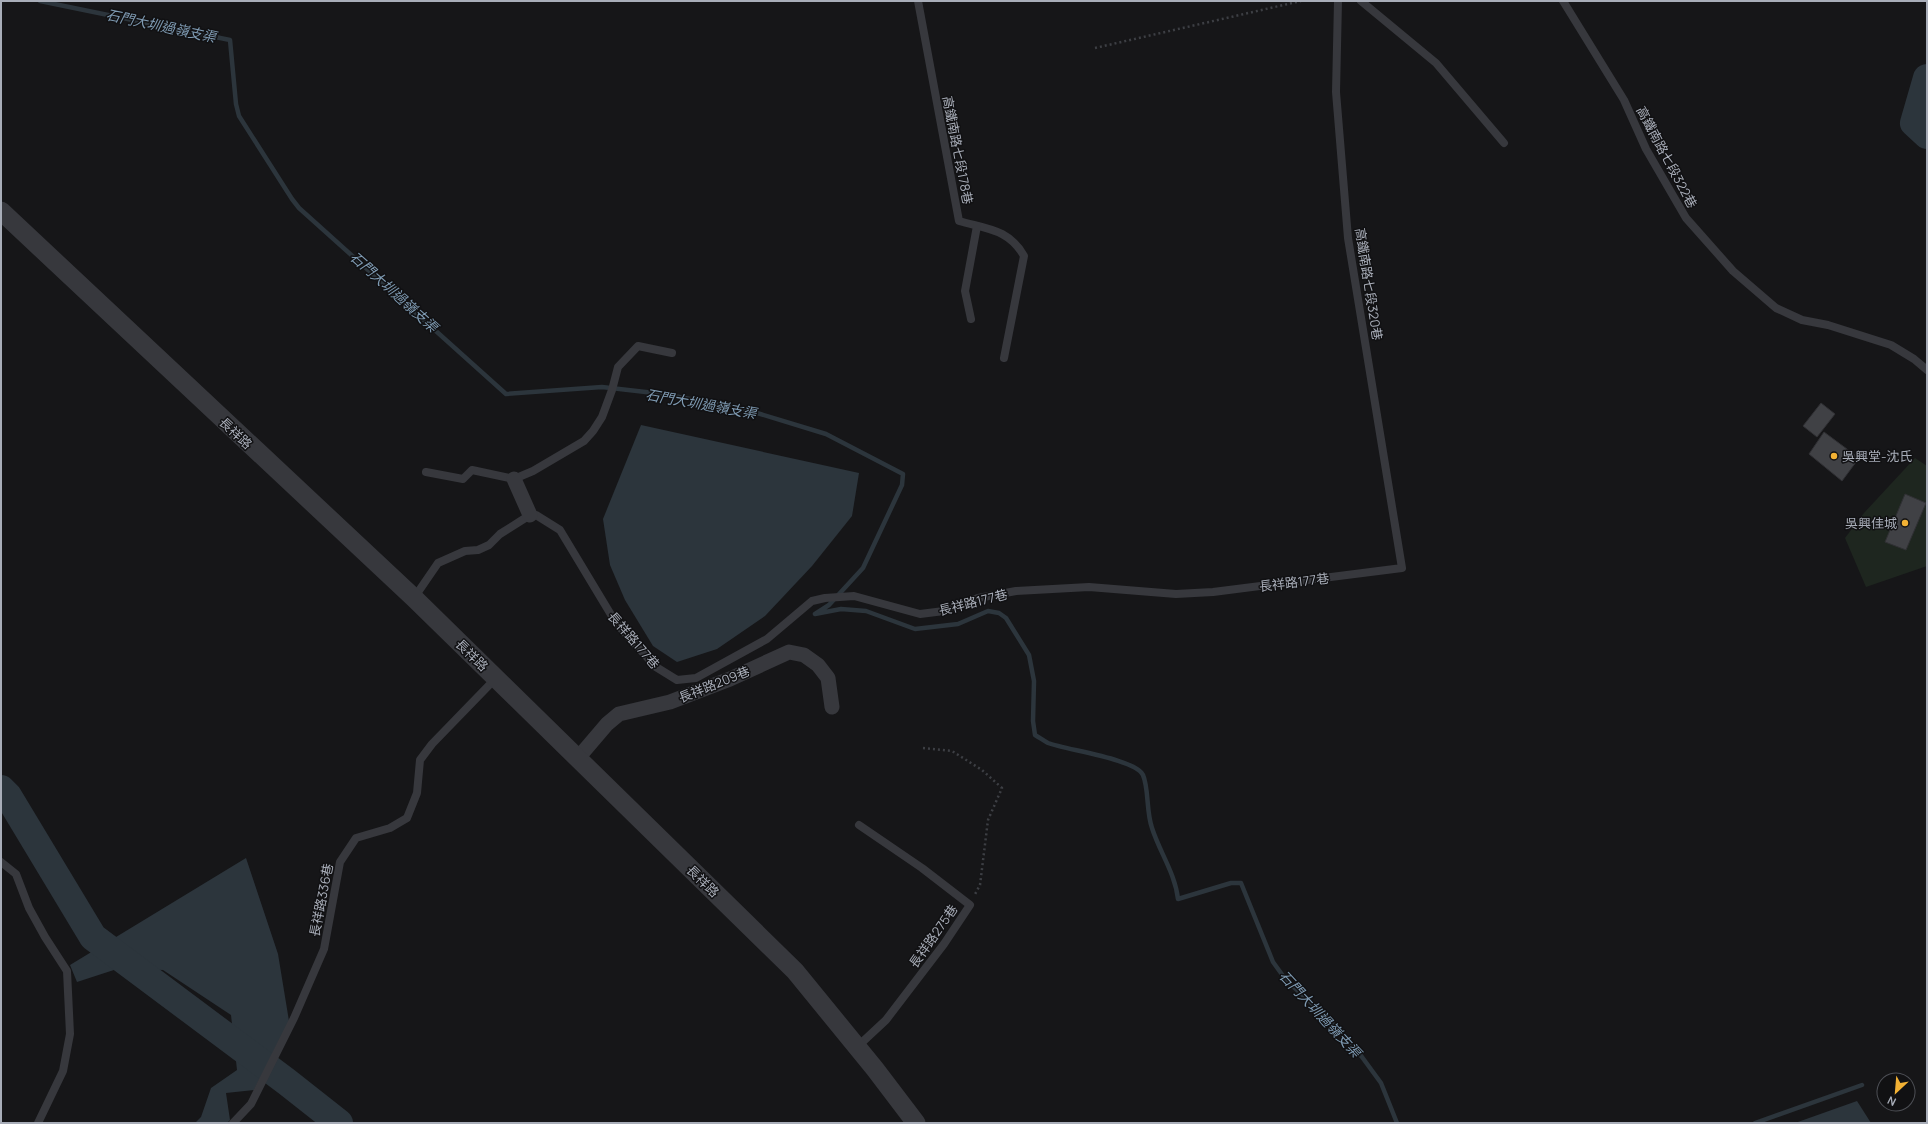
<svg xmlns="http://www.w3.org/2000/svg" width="1928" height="1124" font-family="Manrope,'Noto Sans TC',sans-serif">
<rect width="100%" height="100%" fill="#161618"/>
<!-- green -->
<polygon fill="#1e261f" points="1915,458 1927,466 1927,566 1866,587 1845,538 1864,513"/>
<!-- water -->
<g fill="#2c353c">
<polygon points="641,425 859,473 852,516 812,566 765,616 717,649 677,662 653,646 625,600 610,565 603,519"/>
<polygon points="246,858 278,954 289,1021 254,1090 226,1093 230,1120 227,1123 195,1123 201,1117 211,1088 237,1070 231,1015 163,970 120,968 77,982 70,965"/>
<polygon points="1857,1101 1871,1123 1795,1123"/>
</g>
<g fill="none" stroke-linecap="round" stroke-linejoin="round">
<!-- stream -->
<g stroke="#2c353c" stroke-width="4.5">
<path d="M40 1 230 40 236 104 239 116 292 199 299 208 506 394 602 387 663 394 744 409 826 434 903 474 902 485 863 568 829 605 815 614 841 609 866 611 915 629 958 624 988 611 999 613 1006 618 1029 655 1034 681 1033 721 1035 735C1040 738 1044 741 1048 743 1066 750 1136 759 1143 775 1149 789 1146 811 1152 828 1160 853 1175 873 1178 899L1231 883H1241L1273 962 1286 980 1326 1016 1362 1057 1381 1083 1397 1123"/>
<polyline points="1755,1123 1862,1085"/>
</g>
<!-- river -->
<g stroke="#2c353c" stroke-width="28">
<polyline points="1927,78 1914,123 1927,135"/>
<polyline points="1,789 8,796 93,937 287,1082 339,1123"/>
</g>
</g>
<!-- building -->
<g fill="#404145" stroke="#303034">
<polygon points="1821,403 1835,414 1817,437 1803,426"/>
<polygon points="1824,432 1859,458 1842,481 1809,454"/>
<polygon points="1905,494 1926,503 1906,550 1885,542"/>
</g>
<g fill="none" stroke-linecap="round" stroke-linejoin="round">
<!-- path -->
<g stroke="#3d3f44" stroke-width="2.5" stroke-dasharray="2 3" stroke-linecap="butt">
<polyline points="1095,48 1301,1"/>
<polyline points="923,748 952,751 982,770 1002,788 988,820 980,885 974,896"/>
</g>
<!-- service -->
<g stroke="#37383d" stroke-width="8">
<path d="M918 1 959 221C987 229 1009 229 1024 256L1004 358"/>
<polyline points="1361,1 1436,63 1504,143"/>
<polyline points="1563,1 1624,100 1646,149 1686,218 1733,271 1776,308 1802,320 1828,325 1891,345 1914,359 1927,370"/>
<polyline points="971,319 965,291 977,226"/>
<polyline points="426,472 463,479 472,470 514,479 533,471 584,441 593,431 602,417 612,390 618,367 638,346 672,353"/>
<polyline points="414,598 438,563 465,551 478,550 489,545 500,534 530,515 536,515 560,530 616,623 656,667 677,680 696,678 767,639 812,601 825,598 854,596 920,614 944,611 978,598 1016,591 1089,587 1176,594 1213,592 1402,568 1348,238 1336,92 1338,1"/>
<polyline points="1,862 16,874 29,908 45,937 67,971 70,1034 63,1071 38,1123"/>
<polyline points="857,1047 886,1020 944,944 970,905 922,868 859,825"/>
<polyline points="233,1123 251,1104 294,1018 324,949 340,862 356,838 390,828 407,818 417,793 420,760 432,744 496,678"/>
</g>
<!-- minor -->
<g stroke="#37383d" stroke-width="15">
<polyline points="514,479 530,515"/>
<polyline points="578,758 607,724 619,714 670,702 730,679 789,652 804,655 818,665 828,678 832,707"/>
</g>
<!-- tertiary -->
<polyline stroke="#37383d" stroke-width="19" points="1,211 414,598 795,971 875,1069 916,1123"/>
</g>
<!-- markers -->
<g fill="#f2b134" stroke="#111113" stroke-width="1.5">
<circle cx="1834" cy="456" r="4"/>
<circle cx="1905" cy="523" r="4"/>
</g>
<g text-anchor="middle" stroke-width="3" stroke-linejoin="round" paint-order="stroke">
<!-- street labels -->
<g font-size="13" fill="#a8adb8" stroke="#111113">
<text transform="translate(958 150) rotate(79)" y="5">高鐵南路七段178巷</text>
<text transform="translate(1667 157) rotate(62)" y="5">高鐵南路七段322巷</text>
<text transform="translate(1369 284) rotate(81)" y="5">高鐵南路七段320巷</text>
<text transform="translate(236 433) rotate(43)" y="5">長祥路</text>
<text transform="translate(1294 582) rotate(-7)" y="5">長祥路177巷</text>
<text transform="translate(973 602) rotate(-14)" y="5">長祥路177巷</text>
<text transform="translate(634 640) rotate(49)" y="5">長祥路177巷</text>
<text transform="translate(472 655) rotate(44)" y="5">長祥路</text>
<text transform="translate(714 684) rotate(-22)" y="5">長祥路209巷</text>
<text transform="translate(703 881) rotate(44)" y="5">長祥路</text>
<text transform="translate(321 900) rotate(-79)" y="5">長祥路336巷</text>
<text transform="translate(933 936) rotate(-55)" y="5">長祥路275巷</text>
</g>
<!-- poi labels -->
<g font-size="13" fill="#a8adb8" stroke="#111113" text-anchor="start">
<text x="1842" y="461">吳興堂-沈氏</text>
<text x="1897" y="528" text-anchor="end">吳興佳城</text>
</g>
<!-- water labels -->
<g font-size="14" font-style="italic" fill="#7f9bb3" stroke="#111113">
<text transform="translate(161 26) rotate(12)" y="5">石門大圳過嶺支渠</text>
<text transform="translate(394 292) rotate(42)" y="5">石門大圳過嶺支渠</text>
<text transform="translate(701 404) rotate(10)" y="5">石門大圳過嶺支渠</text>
<text transform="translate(1320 1014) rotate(47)" y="5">石門大圳過嶺支渠</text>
</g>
</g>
<!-- border -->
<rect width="1928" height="1124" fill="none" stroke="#a8adb8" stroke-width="4"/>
<!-- north arrow -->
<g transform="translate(1896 1092) rotate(206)"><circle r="19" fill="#111113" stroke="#4d4f55"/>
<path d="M0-3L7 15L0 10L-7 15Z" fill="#f2b134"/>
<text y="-6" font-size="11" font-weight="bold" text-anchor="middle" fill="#a8adb8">N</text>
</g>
</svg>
